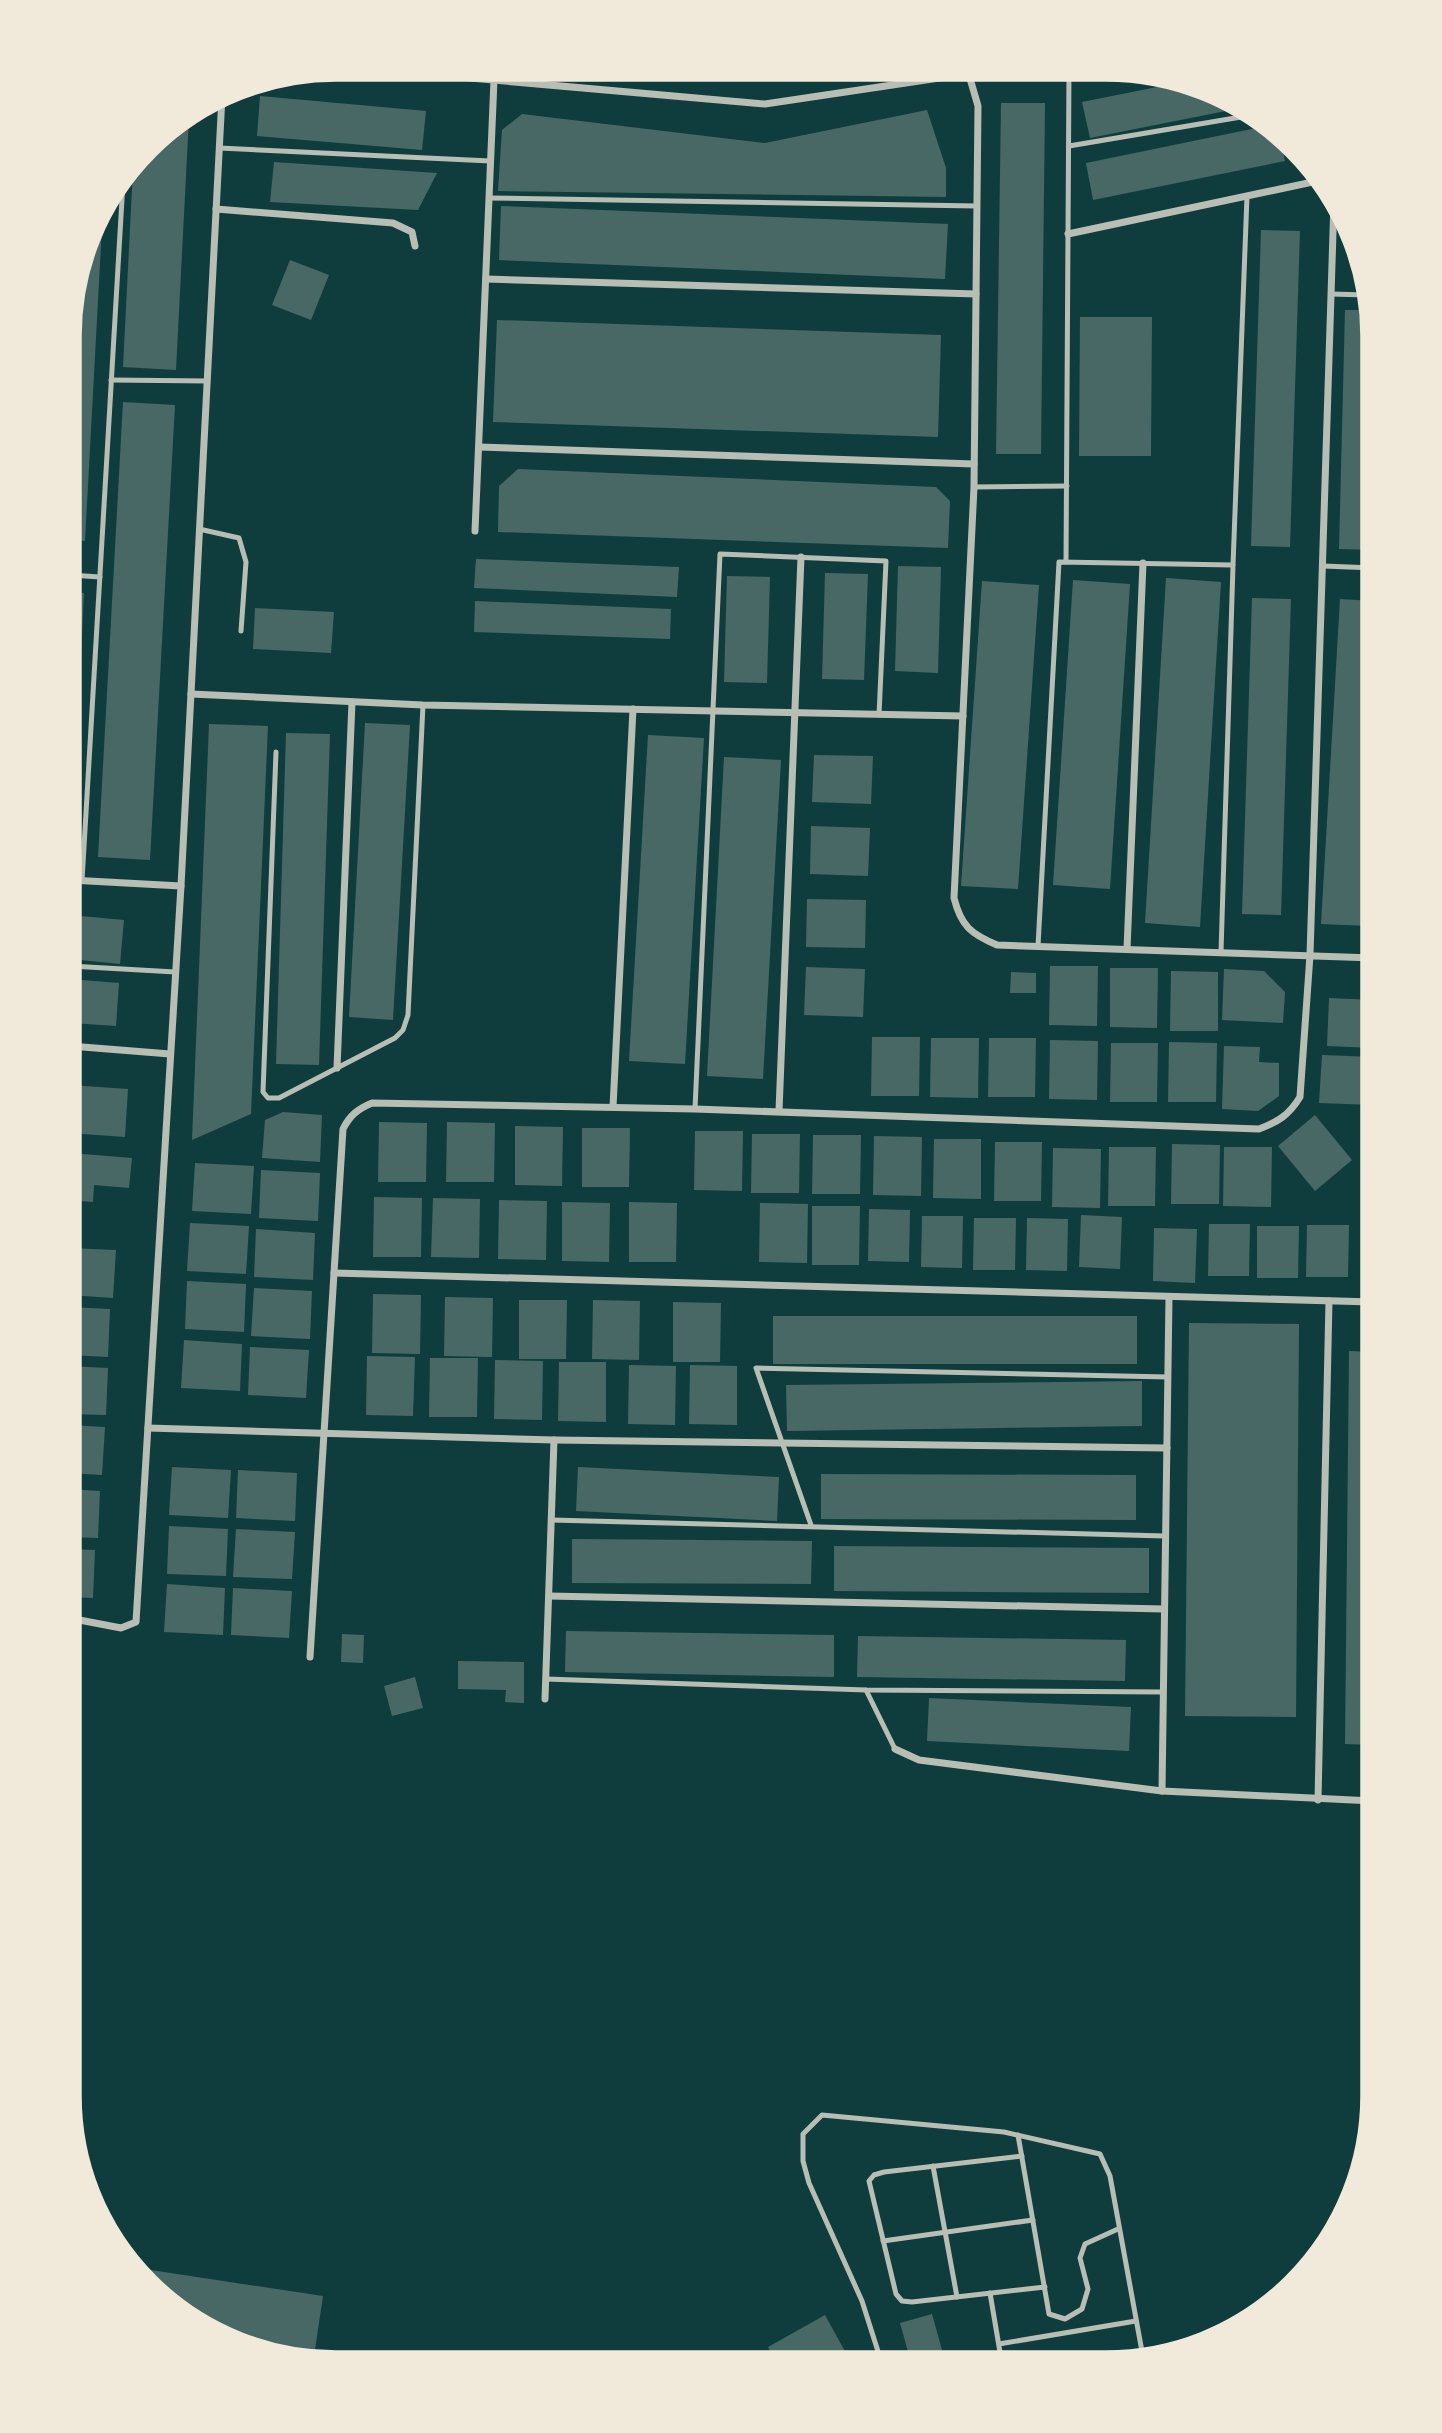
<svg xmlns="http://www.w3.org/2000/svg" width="1442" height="2433" font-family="'PT Serif',serif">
<rect width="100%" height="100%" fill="#0f3d3e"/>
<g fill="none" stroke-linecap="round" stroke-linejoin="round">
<!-- stream -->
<polyline stroke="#0a2a2b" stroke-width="6" points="691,69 764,78"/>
</g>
<!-- building -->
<g fill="#486865">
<polygon points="1182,82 1208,89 1241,108 1090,138 1082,102"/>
<polygon points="260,96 426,111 422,150 257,136"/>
<polygon points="1001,103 1045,103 1041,454 996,454"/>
<polygon points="927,110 946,168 946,197 498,191 502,130 522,114 765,143"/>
<polygon points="189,117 176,370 123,367 133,169 159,135"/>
<polygon points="1271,125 1279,134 1285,161 1093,200 1086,163"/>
<polygon points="274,162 437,173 418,210 270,202"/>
<polygon points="501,206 948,224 945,279 499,260"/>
<polygon points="103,208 85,541 70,540 71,302 96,218"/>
<polygon points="1261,230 1300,231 1290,547 1251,546"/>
<polygon points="290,260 329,275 311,320 272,305"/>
<polygon points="1345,310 1369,310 1374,337 1374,550 1339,549"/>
<polygon points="1080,317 1152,317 1151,456 1079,456"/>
<polygon points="497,320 941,335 938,437 493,422"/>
<polygon points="123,402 175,405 150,860 98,857"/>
<polygon points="518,469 936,487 950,501 948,548 498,532 499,486"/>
<polygon points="476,559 679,567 677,597 474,588"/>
<polygon points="898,566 941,567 938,673 895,671"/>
<polygon points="825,573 868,574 864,680 822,679"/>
<polygon points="727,576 770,577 767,683 724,682"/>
<polygon points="1166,578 1221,582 1200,927 1145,923"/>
<polygon points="1073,580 1130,584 1110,889 1053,885"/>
<polygon points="982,581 1039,585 1018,889 961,886"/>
<polygon points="70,592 84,593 72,848 70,847"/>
<polygon points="1252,598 1291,599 1281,915 1242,914"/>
<polygon points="1340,599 1374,601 1374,833 1368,926 1321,924"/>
<polygon points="475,601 671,609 670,639 474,632"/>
<polygon points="255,608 334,612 331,653 253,649"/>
<polygon points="365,723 410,725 393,1020 349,1017"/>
<polygon points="209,724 268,726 251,1114 192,1140"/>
<polygon points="286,733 330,734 319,1065 276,1064"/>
<polygon points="648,735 704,738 685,1064 629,1061"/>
<polygon points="814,755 873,756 871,804 812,802"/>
<polygon points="724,757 781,760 763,1079 707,1076"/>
<polygon points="811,826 870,828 868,876 810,874"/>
<polygon points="807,899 866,900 865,948 806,947"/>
<polygon points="70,915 124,920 120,964 70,959"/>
<polygon points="1050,966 1098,966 1097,1026 1049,1025"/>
<polygon points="806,967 865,969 863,1017 804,1015"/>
<polygon points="1110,968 1158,968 1157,1028 1110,1027"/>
<polygon points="1224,969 1264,971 1285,992 1283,1023 1222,1020"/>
<polygon points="1171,971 1218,972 1218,1031 1170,1031"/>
<polygon points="1011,972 1036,973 1036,993 1010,993"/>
<polygon points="70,979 119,983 116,1026 70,1023"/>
<polygon points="1329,998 1374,1000 1374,1048 1327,1046"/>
<polygon points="872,1037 920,1037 919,1096 871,1096"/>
<polygon points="931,1038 979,1038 978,1098 930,1097"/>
<polygon points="989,1038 1036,1038 1035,1097 988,1097"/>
<polygon points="1050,1040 1098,1041 1097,1100 1049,1099"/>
<polygon points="1169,1042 1217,1043 1216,1102 1168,1102"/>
<polygon points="1111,1043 1158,1043 1157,1102 1110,1102"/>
<polygon points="1224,1046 1260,1047 1259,1062 1279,1063 1279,1096 1258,1111 1222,1109"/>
<polygon points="1322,1055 1374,1057 1373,1105 1319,1103"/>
<polygon points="70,1085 128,1089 125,1137 69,1133"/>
<polygon points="283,1112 322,1115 320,1162 262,1158 265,1120"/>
<polygon points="1315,1115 1352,1160 1315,1191 1278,1146"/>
<polygon points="379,1122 427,1123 426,1182 378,1182"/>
<polygon points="447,1122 495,1123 494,1182 446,1182"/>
<polygon points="515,1126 563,1127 562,1186 515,1185"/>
<polygon points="582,1128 630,1128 629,1187 582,1187"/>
<polygon points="695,1131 743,1131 742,1191 694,1190"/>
<polygon points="752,1134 800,1134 799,1193 751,1193"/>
<polygon points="813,1135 861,1135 860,1194 812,1194"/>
<polygon points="874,1136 922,1137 921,1196 873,1195"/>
<polygon points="934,1139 981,1139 981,1199 933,1198"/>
<polygon points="995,1142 1042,1142 1041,1201 994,1201"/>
<polygon points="1172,1144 1220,1145 1219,1204 1171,1204"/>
<polygon points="1109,1147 1156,1147 1155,1206 1108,1206"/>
<polygon points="1224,1147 1272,1147 1271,1207 1223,1206"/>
<polygon points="1053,1148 1101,1149 1100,1208 1052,1207"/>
<polygon points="71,1153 132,1158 129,1188 94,1185 93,1202 69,1200"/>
<polygon points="195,1163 254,1166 251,1214 192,1211"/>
<polygon points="261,1170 320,1173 318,1221 259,1218"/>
<polygon points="374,1197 422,1198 421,1257 373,1257"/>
<polygon points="433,1198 480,1199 479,1258 431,1257"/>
<polygon points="499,1200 547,1201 546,1260 498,1259"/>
<polygon points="562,1202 610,1203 609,1262 562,1261"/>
<polygon points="629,1202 677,1203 676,1262 629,1262"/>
<polygon points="760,1203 808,1204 807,1263 759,1262"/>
<polygon points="812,1206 860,1206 859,1265 812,1265"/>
<polygon points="869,1209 910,1210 909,1262 868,1261"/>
<polygon points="1081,1215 1122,1217 1120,1269 1079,1267"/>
<polygon points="922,1216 963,1216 962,1268 921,1267"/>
<polygon points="974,1218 1016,1218 1015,1270 973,1270"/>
<polygon points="1027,1218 1068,1219 1067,1271 1026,1270"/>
<polygon points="190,1223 249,1226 246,1274 187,1271"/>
<polygon points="1209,1224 1250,1224 1249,1276 1208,1276"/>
<polygon points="1307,1225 1349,1225 1348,1277 1306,1277"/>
<polygon points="1257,1226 1299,1226 1298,1278 1257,1278"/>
<polygon points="1362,1227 1373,1227 1373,1279 1361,1279"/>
<polygon points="1154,1228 1197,1229 1195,1283 1153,1281"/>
<polygon points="256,1229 315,1233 313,1280 254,1277"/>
<polygon points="69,1248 116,1250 113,1298 69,1295"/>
<polygon points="187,1281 246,1284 244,1332 185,1329"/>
<polygon points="254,1288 312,1291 310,1339 251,1336"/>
<polygon points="373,1294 421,1295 420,1354 372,1353"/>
<polygon points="445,1297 493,1298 492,1357 444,1356"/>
<polygon points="519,1300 567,1300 566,1359 519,1359"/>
<polygon points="593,1300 640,1301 639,1360 592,1359"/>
<polygon points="673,1302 721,1303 720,1362 673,1362"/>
<polygon points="69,1307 110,1309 108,1357 69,1355"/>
<rect x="773" y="1316" width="364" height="48"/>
<polygon points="1189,1323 1299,1324 1296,1717 1185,1716"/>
<polygon points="184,1340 242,1344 240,1391 181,1388"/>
<polygon points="250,1347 309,1350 306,1398 248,1395"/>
<polygon points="1349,1351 1373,1352 1373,1745 1345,1744"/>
<polygon points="367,1356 415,1357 413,1416 366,1415"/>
<polygon points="430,1358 478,1358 477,1417 429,1417"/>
<polygon points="495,1360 543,1361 542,1420 494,1419"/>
<polygon points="559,1362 606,1362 606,1422 558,1421"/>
<polygon points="629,1365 676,1366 675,1425 628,1424"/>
<polygon points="690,1365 737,1366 737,1425 689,1424"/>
<polygon points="69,1366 108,1368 106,1415 69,1414"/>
<polygon points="1142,1381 1142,1426 787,1431 786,1385"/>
<polygon points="69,1425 105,1427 102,1475 69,1473"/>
<polygon points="172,1467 231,1470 228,1518 169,1515"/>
<polygon points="578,1467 779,1477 777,1521 576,1511"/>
<polygon points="238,1470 297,1473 295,1521 236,1518"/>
<polygon points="821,1474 1136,1475 1136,1520 821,1519"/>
<polygon points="69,1489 100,1491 98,1538 69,1537"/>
<polygon points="169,1526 228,1529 226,1576 167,1574"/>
<polygon points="236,1529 295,1532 292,1579 233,1577"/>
<polygon points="572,1539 812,1541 811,1584 572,1583"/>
<polygon points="834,1546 1149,1548 1149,1593 834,1591"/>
<polygon points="69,1549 95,1550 93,1598 69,1597"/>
<polygon points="167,1584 225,1588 223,1635 164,1632"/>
<polygon points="233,1588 292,1591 289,1638 231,1635"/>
<polygon points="566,1631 834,1635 834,1677 565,1672"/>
<polygon points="342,1634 364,1635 363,1663 341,1662"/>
<polygon points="858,1636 1126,1640 1125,1681 857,1677"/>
<polygon points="458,1661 524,1662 524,1703 505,1702 506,1690 458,1689"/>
<polygon points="415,1677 423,1708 392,1716 384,1686"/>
<polygon points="929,1698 1131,1707 1129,1751 927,1741"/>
<polygon points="131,2267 323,2296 313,2363 302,2362 234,2344 173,2309"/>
<polygon points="932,2314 942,2350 910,2359 900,2323"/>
<polygon points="825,2315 852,2364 777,2364 768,2347"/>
</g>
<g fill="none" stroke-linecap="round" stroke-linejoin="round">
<!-- service -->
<g stroke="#b8beb3" stroke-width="5">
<polyline points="1069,146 1253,115"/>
<polyline points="219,148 490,161"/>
<polyline points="489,198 977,206"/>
<polyline points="1331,294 1366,295"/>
<polyline points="111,380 207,381"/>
<polyline points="974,487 1067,486"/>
<polyline points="199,529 239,538 246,562 241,631"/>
<polyline points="1066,562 1069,70"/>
<polyline points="1323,566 1374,568"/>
<polyline points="70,575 100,577"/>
<polyline points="276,752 263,1092 268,1098 279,1098 395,1038 403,1030 408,1015 423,705"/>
<polyline points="82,881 123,182"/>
<polyline points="1038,946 1059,562 1233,565"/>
<polyline points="1221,952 1233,565 1247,196"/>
<polyline points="70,966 175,972"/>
<polyline points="695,1109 720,554 886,561 879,715"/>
<polyline points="551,1520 1165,1536"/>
<polyline points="811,1525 756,1368 1168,1377"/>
<polyline points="546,1679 866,1690 1163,1692"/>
<polyline points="866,1690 895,1749"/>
<polyline points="1018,2135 1049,2314 1065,2319 1082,2309 1088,2289 1080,2258 1085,2244 1118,2229"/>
<polyline points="1022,2156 884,2172 874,2175 869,2181 896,2294 902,2301 912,2302 1045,2287"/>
<polyline points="933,2166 957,2297"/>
<polyline points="883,2241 1033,2220"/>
<polyline points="990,2293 1002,2364"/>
<polyline points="999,2344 1136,2321"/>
<polyline points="882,2364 862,2301 809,2183 803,2161 803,2134 822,2115 1004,2132 1100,2154 1110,2176 1143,2357"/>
</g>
<!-- minor -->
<g stroke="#b8beb3" stroke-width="7">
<polyline points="356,68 765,104 993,70"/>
<path d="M969 75 978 106 974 487 954 898C961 926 971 934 997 945L1374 958"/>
<polyline points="216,209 393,223 412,232 415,246"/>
<polyline points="1068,234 1322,180"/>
<polyline points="486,279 976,294"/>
<polyline points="479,447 974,464"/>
<polyline points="475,531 494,80"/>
<polyline points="191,694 423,705 963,716"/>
<polyline points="70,880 181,886"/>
<polyline points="1127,949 1143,563"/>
<polyline points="70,1046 170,1054"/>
<polyline points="337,1068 352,702"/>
<polyline points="613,1107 633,709"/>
<polyline points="779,1111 801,557"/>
<polyline points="334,1273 1373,1302"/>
<polyline points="148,1428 554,1440 1167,1448"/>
<polyline points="549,1596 1164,1609"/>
<polyline points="69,1618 121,1628 136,1622 181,886 222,96"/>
<path d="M310 1657 343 1129C350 1115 358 1109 372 1103L695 1109 1259 1129C1278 1122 1289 1115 1300 1097L1310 955 1334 201"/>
<polyline points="545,1699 554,1440"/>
<polyline points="895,1749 919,1760 1162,1791 1373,1801"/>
<polyline points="1162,1791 1169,1297"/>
<polyline points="1318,1800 1329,1301"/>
</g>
</g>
<!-- crop -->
<path d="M0 0H1442V2433H0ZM336 80H1106A256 256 0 0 1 1362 336V2096A256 256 0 0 1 1106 2352H336A256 256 0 0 1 80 2096V336A256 256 0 0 1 336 80Z" fill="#f1e9da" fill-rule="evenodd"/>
<path fill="none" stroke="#f1e9da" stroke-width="3.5" d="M336 80H1106A256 256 0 0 1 1362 336V2096A256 256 0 0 1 1106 2352H336A256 256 0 0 1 80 2096V336A256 256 0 0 1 336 80Z"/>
</svg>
